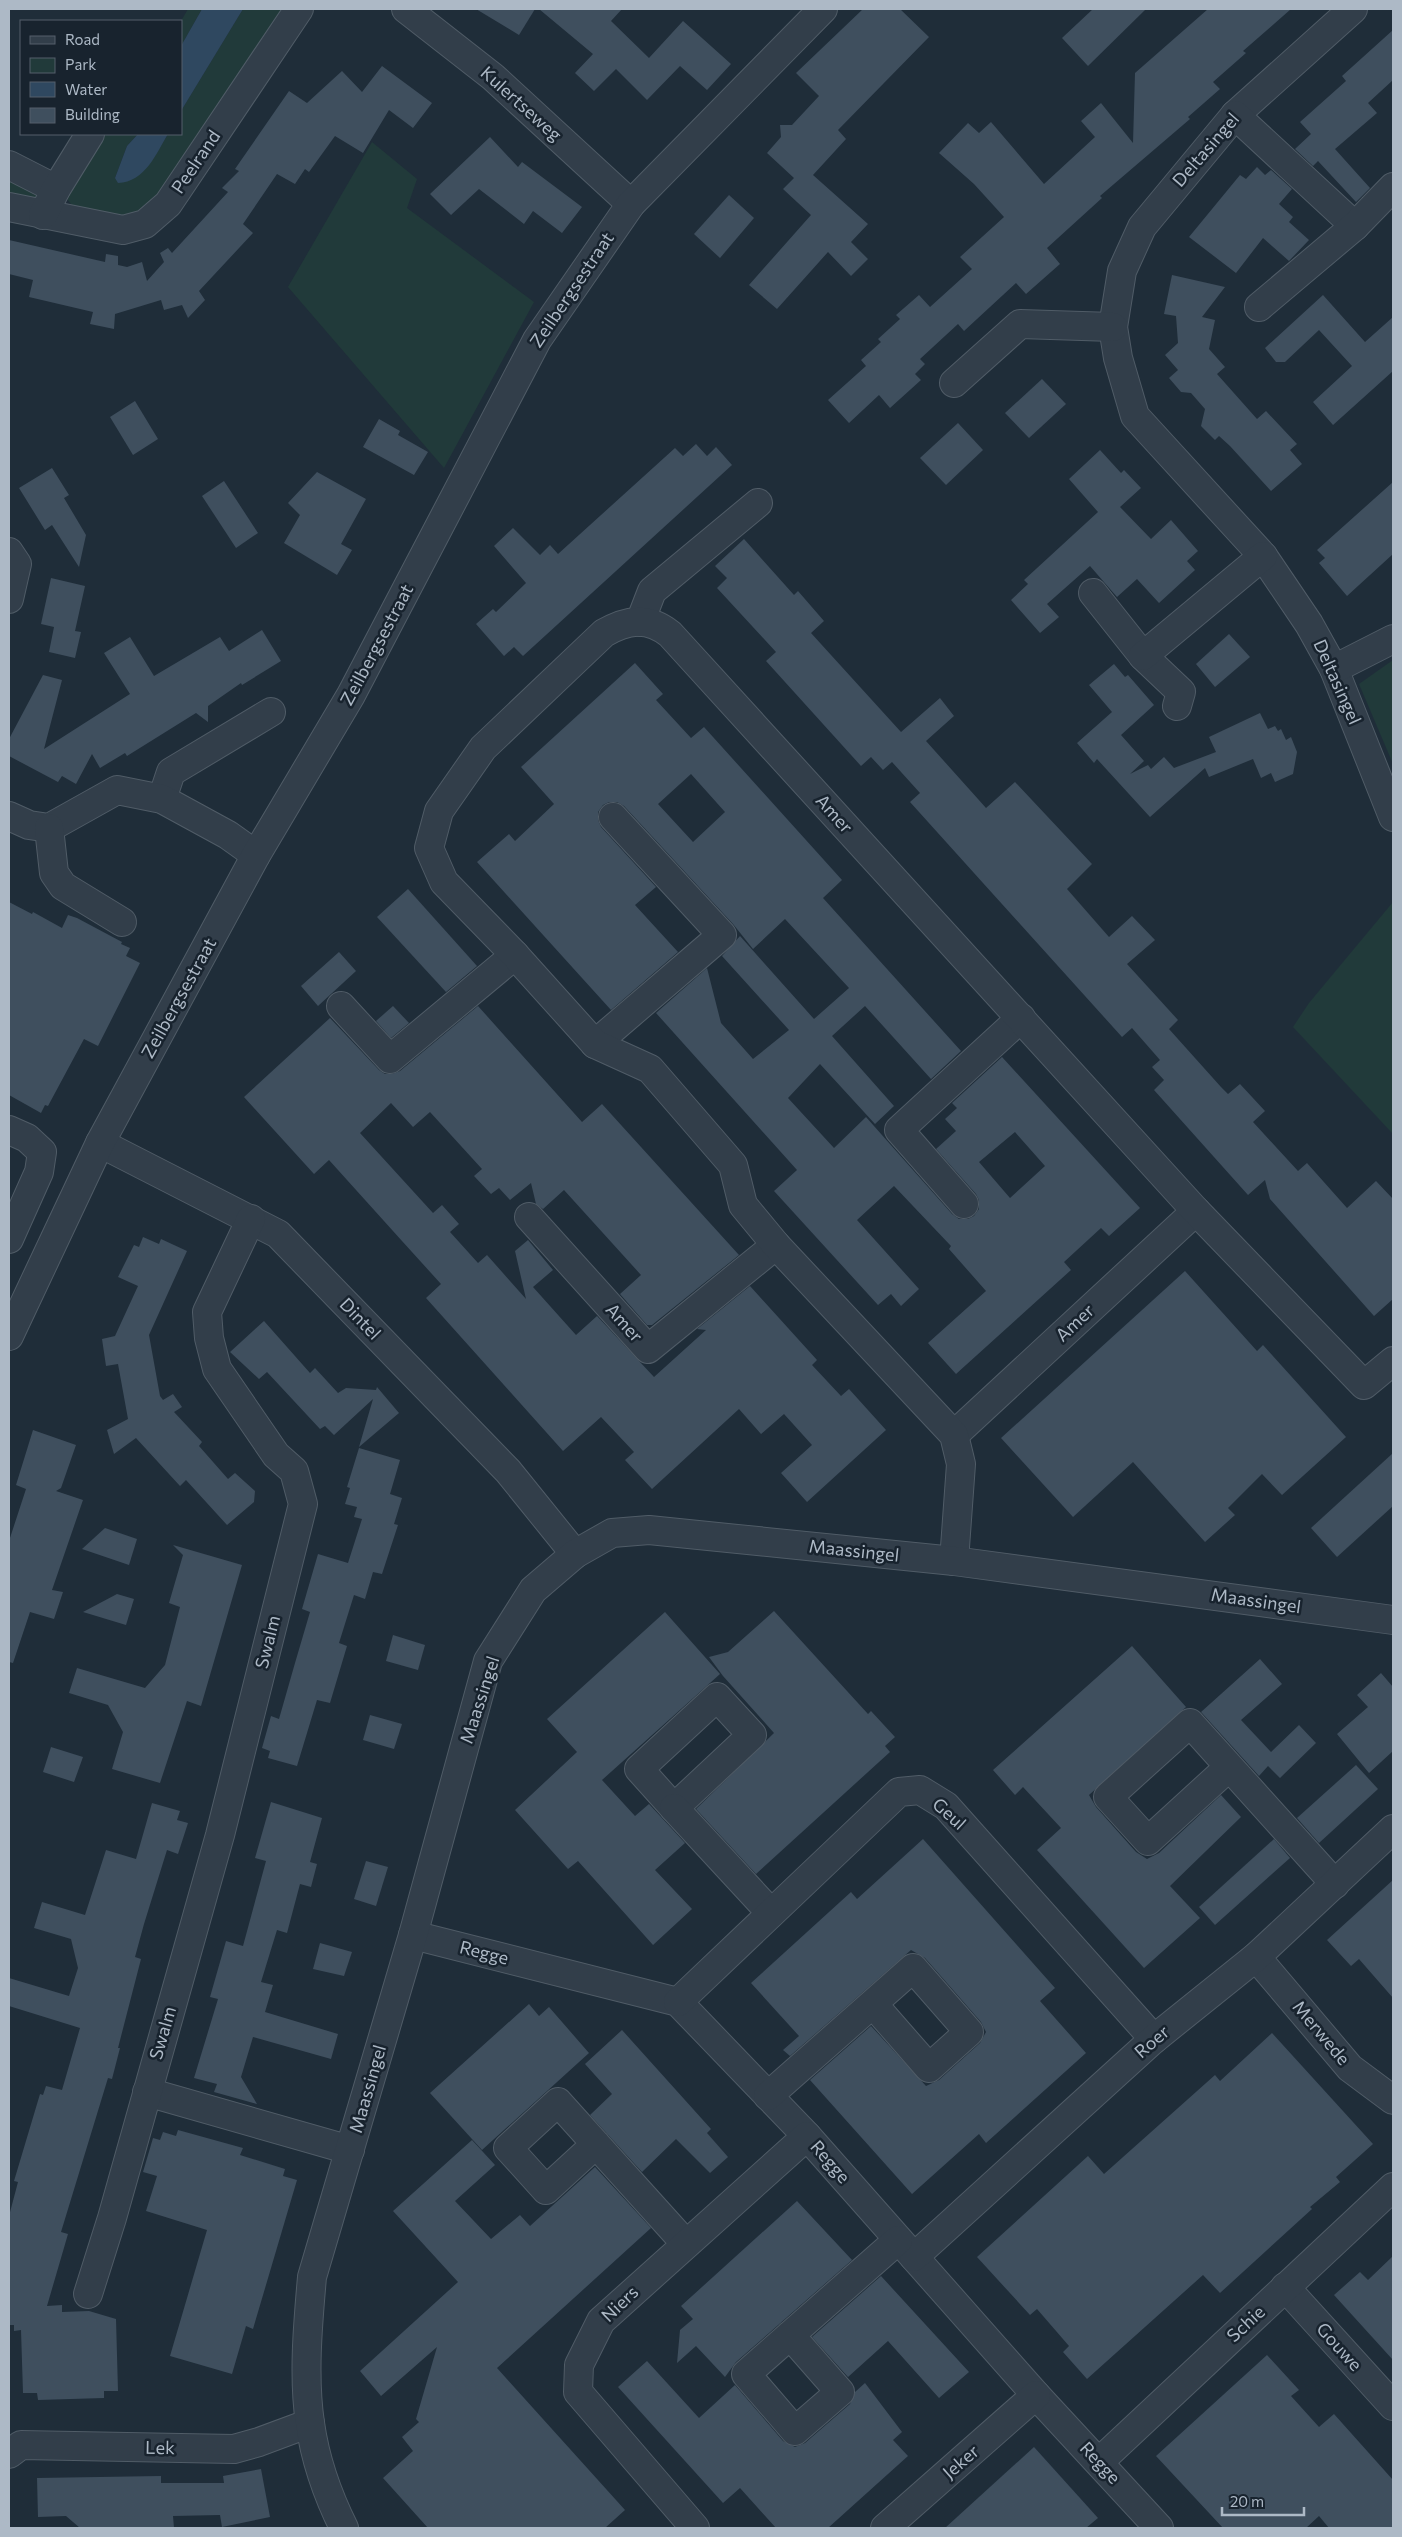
<svg xmlns="http://www.w3.org/2000/svg" width="1402" height="2537" font-family="Commissioner,sans-serif">
<rect width="100%" height="100%" fill="#1f2d39"/>
<!-- green -->
<g fill="#213a3a">
<polygon points="188,9 202,9 181,46 181,21"/>
<polygon points="243,9 291,9 168,184 147,207 122,220 78,213 67,199 101,134 138,134 127,146 115,178 153,159 168,134 181,134 181,111"/>
<polygon points="372,142 417,179 407,208 534,302 444,468 288,287"/>
<polygon points="9,174 35,186 37,195 36,200 9,201"/>
<polygon points="1393,660 1393,764 1359,684"/>
<polygon points="1393,902 1393,1134 1293,1027 1309,1003"/>
</g>
<!-- water -->
<g fill="#2f4860">
<polygon points="202,9 243,9 181,111 181,46"/>
<path d="M138 134H168C156 154 145 182 118 183L115 178 127 146Z"/>
</g>
<!-- building -->
<g fill="#3f4f5e" fill-rule="evenodd">
<polygon points="476,9 535,9 519,35"/>
<polygon points="539,9 622,9 611,21 649,58 683,21 731,64 707,90 680,66 647,100 616,69 594,91 575,73 593,54"/>
<polygon points="863,9 900,9 929,37 838,130 846,139 813,175 868,224 851,242 868,259 851,276 828,252 777,309 749,285 811,215 783,189 794,178 767,153 781,137 780,125 792,125 819,96 796,73"/>
<polygon points="1093,9 1146,9 1088,66 1062,38"/>
<polygon points="1208,9 1291,9 1243,51 1246,53 1213,82 1220,89 1188,117 1190,119 1100,196 1102,198 1047,248 1060,264 1026,294 1016,283 964,331 958,324 920,359 925,364 915,374 921,380 890,408 879,395 849,423 828,400 866,366 861,360 881,342 878,339 900,319 896,315 919,295 930,307 972,269 960,257 1004,217 974,184 939,153 968,123 979,133 991,122 1044,184 1095,137 1081,121 1101,103 1133,143 1135,73"/>
<polygon points="1393,30 1393,80 1368,103 1377,113 1335,149 1370,188 1356,202 1318,161 1313,166 1295,149 1311,134 1300,122 1346,81 1342,76"/>
<polygon points="382,66 432,103 413,128 389,110 363,153 335,136 309,172 305,169 295,184 277,174 243,224 253,233 199,291 205,300 188,318 182,305 164,310 161,300 115,314 114,329 90,324 93,312 29,297 33,280 9,274 9,240 105,262 106,254 118,256 118,265 127,267 142,262 147,281 164,262 160,253 168,248 172,253 228,192 222,188 239,171 235,169 289,91 307,103 342,71 362,92"/>
<polygon points="490,137 518,167 522,162 582,207 562,233 533,211 524,224 479,189 451,215 430,194"/>
<polygon points="1257,167 1265,175 1271,170 1292,189 1279,204 1293,217 1289,222 1309,240 1289,261 1263,238 1236,273 1189,237 1240,175 1246,179"/>
<polygon points="729,195 754,218 720,258 694,234"/>
<polygon points="1172,275 1225,287 1202,317 1215,320 1209,349 1225,367 1217,374 1257,419 1266,411 1297,444 1290,450 1302,464 1271,491 1230,446 1219,436 1215,440 1201,426 1205,409 1191,393 1181,392 1169,378 1178,370 1165,355 1178,343 1176,316 1164,314"/>
<polygon points="1323,295 1365,342 1393,317 1393,371 1333,425 1313,402 1352,366 1319,330 1285,362 1276,362 1265,348"/>
<polygon points="1042,379 1066,404 1029,438 1005,413"/>
<polygon points="135,401 158,439 133,455 110,417"/>
<polygon points="379,419 400,431 398,435 428,452 414,475 363,447"/>
<polygon points="958,423 983,450 946,485 920,458"/>
<polygon points="696,444 707,456 716,447 732,465 523,656 514,647 504,656 476,624 493,609 496,612 526,583 494,546 513,528 540,555 550,545 558,554 675,448 683,456"/>
<polygon points="1100,450 1121,473 1124,470 1141,488 1120,507 1151,539 1171,520 1198,551 1187,561 1195,570 1159,603 1137,579 1117,597 1090,566 1047,604 1059,617 1040,633 1011,600 1028,584 1024,580 1098,512 1069,479"/>
<polygon points="52,468 69,495 64,498 86,535 79,567 52,525 45,530 19,488"/>
<polygon points="317,472 366,499 341,544 352,550 337,575 284,543 300,515 288,503"/>
<polygon points="224,481 258,533 236,548 202,496"/>
<polygon points="1393,482 1393,554 1347,596 1319,563 1325,558 1317,550"/>
<polygon points="744,539 794,595 798,591 824,621 811,633 901,732 940,698 954,716 926,741 978,799 986,808 1015,782 1092,864 1067,889 1109,937 1132,916 1155,940 1127,964 1178,1020 1169,1029 1221,1087 1228,1094 1240,1084 1265,1111 1253,1122 1298,1171 1307,1163 1347,1208 1376,1181 1393,1199 1393,1299 1374,1316 1270,1199 1265,1180 1248,1195 1154,1090 1164,1080 1152,1067 1160,1060 1132,1028 1122,1037 983,883 910,802 920,793 892,762 883,770 871,757 861,766 766,661 776,652 717,588 727,578 715,566"/>
<polygon points="51,578 85,586 75,631 81,632 75,658 49,652 54,627 41,624"/>
<polygon points="262,630 281,661 242,685 241,683 208,706 208,722 196,713 127,756 125,753 100,768 92,754 76,784 62,776 58,782 9,756 9,739 43,675 62,680 44,749 130,694 104,653 130,637 154,676 220,637 229,651"/>
<polygon points="1229,634 1250,657 1215,687 1196,664"/>
<path d="M635 663 663 694 656 700 691 738 704 727 842 880 823 898 961 1051 931 1079 865 1006 832 1036 894 1106 875 1124 820 1064 788 1098 834 1148 866 1117 952 1214 959 1219H968L974 1216 979 1209V1200L976 1194 936 1149 956 1131 945 1119 957 1108 952 1103 1002 1057 1140 1208 1109 1236 1101 1228 1064 1262 1071 1270 956 1374 928 1343 986 1291 949 1249 951 1246 894 1186 857 1220 919 1289 901 1306 891 1294 878 1305 774 1191 797 1170 656 1013 707 968 721 1023 753 1059 789 1030 722 956 740 936 814 1019 849 988 785 919 753 949 733 924 624 806 617 802H609L603 805 598 812V820L601 827 656 887 635 905 678 952 611 1010 477 862 509 834 515 841 554 804 521 767ZM691 774 725 812 693 842 658 804ZM1015 1132 1045 1166 1010 1198 979 1162Z"/>
<polygon points="1114,664 1125,677 1128,675 1154,705 1121,735 1144,761 1130,774 1148,765 1151,769 1164,757 1174,768 1216,752 1209,737 1260,713 1268,729 1275,726 1278,731 1281,729 1286,740 1291,737 1297,752 1293,774 1275,782 1271,773 1261,778 1253,759 1209,777 1205,768 1150,817 1097,759 1094,763 1077,743 1112,712 1089,685"/>
<polygon points="408,889 477,966 446,992 377,917"/>
<polygon points="9,902 32,914 33,912 62,928 68,915 77,918 122,942 121,944 130,948 126,956 140,963 98,1046 84,1039 48,1106 45,1105 41,1113 9,1095"/>
<polygon points="339,952 356,971 318,1006 301,986"/>
<polygon points="393,1006 409,1023 391,1038 376,1021"/>
<polygon points="478,1006 582,1122 602,1104 739,1255 652,1325 647,1325 620,1294 641,1275 564,1190 543,1209 536,1204 531,1183 510,1200 499,1188 491,1194 474,1176 482,1169 430,1112 413,1127 391,1103 360,1133 433,1213 442,1205 459,1224 450,1232 478,1263 487,1255 526,1299 515,1251 528,1240 553,1270 533,1287 576,1335 597,1316 654,1377 706,1330 697,1329 750,1286 817,1360 812,1365 841,1396 849,1389 886,1430 807,1502 781,1473 812,1445 784,1414 761,1434 739,1409 652,1489 625,1460 634,1452 601,1417 563,1451 426,1298 441,1284 402,1241 329,1160 314,1174 244,1097 330,1018 379,1070 385,1074 392,1074 400,1071"/>
<polygon points="143,1237 159,1244 161,1239 187,1251 149,1335 160,1396 163,1400 173,1394 182,1407 174,1412 202,1442 199,1446 228,1479 235,1473 255,1491 254,1502 227,1525 186,1480 180,1486 136,1438 114,1454 107,1430 128,1419 118,1364 106,1366 102,1339 115,1336 138,1286 118,1277 134,1245 139,1247"/>
<polygon points="1185,1271 1257,1351 1263,1345 1346,1437 1282,1495 1262,1474 1228,1508 1235,1515 1205,1542 1133,1462 1073,1517 1001,1438"/>
<polygon points="264,1321 310,1373 315,1368 338,1393 346,1388 376,1390 377,1387 399,1413 359,1447 373,1399 334,1435 325,1426 320,1429 267,1372 259,1379 230,1352"/>
<polygon points="33,1430 76,1445 61,1488 56,1491 83,1500 52,1590 63,1592 54,1619 30,1612 13,1663 9,1662 9,1541 26,1489 16,1485"/>
<polygon points="359,1448 400,1460 390,1494 402,1498 394,1524 398,1525 382,1574 373,1572 365,1599 354,1595 339,1643 347,1646 330,1703 317,1700 297,1766 268,1758 270,1751 262,1748 271,1716 279,1719 295,1663 310,1612 302,1609 318,1554 348,1563 362,1519 354,1517 357,1507 345,1504 350,1488 347,1487"/>
<polygon points="1393,1453 1393,1506 1337,1557 1311,1528"/>
<polygon points="105,1528 137,1539 129,1565 82,1549"/>
<polygon points="173,1545 242,1565 201,1706 187,1701 160,1783 112,1769 123,1732 108,1705 69,1693 77,1668 145,1688 165,1665 180,1607 169,1603 183,1555"/>
<polygon points="117,1594 134,1599 126,1625 83,1612"/>
<polygon points="774,1611 868,1714 871,1711 895,1737 885,1746 890,1752 756,1874 696,1809 774,1733 723,1676 709,1657 728,1652"/>
<polygon points="665,1612 720,1674 602,1780 635,1816 649,1804 685,1843 655,1870 692,1909 653,1945 578,1861 568,1869 515,1810 577,1752 547,1719"/>
<polygon points="393,1635 425,1645 418,1670 386,1661"/>
<polygon points="1132,1646 1186,1707 1089,1795 1096,1807 1136,1852 1147,1859 1159,1853 1221,1795 1241,1817 1170,1886 1200,1918 1144,1968 1037,1850 1061,1828 1023,1787 1015,1795 993,1770"/>
<polygon points="1260,1659 1282,1684 1241,1720 1271,1752 1299,1725 1316,1743 1280,1778 1268,1766 1259,1776 1201,1712"/>
<polygon points="1381,1673 1393,1687 1393,1751 1369,1773 1337,1734 1368,1707 1357,1695"/>
<polygon points="370,1715 402,1724 394,1749 363,1740"/>
<polygon points="51,1747 83,1757 74,1782 43,1772"/>
<polygon points="1356,1765 1378,1789 1319,1843 1297,1818"/>
<polygon points="271,1802 322,1818 310,1862 317,1864 311,1887 300,1884 287,1933 277,1930 261,1982 273,1985 265,2012 338,2034 331,2059 253,2037 241,2077 257,2104 214,2092 217,2084 194,2078 218,1999 210,1997 226,1941 243,1946 266,1861 255,1858"/>
<polygon points="152,1803 180,1811 177,1820 188,1823 178,1854 167,1850 144,1924 135,1957 141,1959 118,2048 120,2048 112,2079 108,2078 61,2232 68,2234 47,2306 62,2305 62,2312 89,2311 116,2319 118,2391 104,2391 104,2398 38,2400 37,2393 23,2393 21,2330 14,2331 14,2325 9,2325 9,2216 18,2182 14,2181 40,2094 43,2095 46,2086 62,2090 80,2028 9,2006 9,1978 69,1996 78,1968 71,1939 34,1928 42,1902 85,1915 106,1850 136,1859"/>
<polygon points="923,1839 1055,1988 1040,2001 1086,2053 986,2143 979,2134 912,2194 810,2080 871,2026 926,2086 939,2080 980,2043 986,2032 981,2022 925,1958 911,1950 790,2056 783,2050 799,2036 751,1983 851,1892 857,1899"/>
<polygon points="1274,1839 1290,1858 1215,1925 1199,1907"/>
<polygon points="366,1861 388,1867 376,1906 354,1899"/>
<polygon points="1393,1880 1393,1998 1359,1959 1351,1966 1327,1940"/>
<polygon points="320,1943 352,1952 344,1976 313,1969"/>
<polygon points="529,2004 539,2016 549,2007 589,2053 482,2150 430,2093"/>
<polygon points="622,2030 711,2129 707,2133 728,2157 710,2173 676,2139 642,2172 590,2115 612,2094 585,2064"/>
<polygon points="1272,2033 1373,2144 1336,2177 1340,2182 1310,2207 1312,2209 1220,2293 1203,2275 1087,2379 1063,2352 1069,2346 1037,2309 1030,2315 977,2257 1088,2156 1104,2174 1215,2075 1220,2081"/>
<polygon points="178,2130 243,2148 240,2155 285,2169 283,2176 297,2180 253,2329 246,2326 232,2374 170,2356 207,2230 146,2211 157,2176 143,2172 153,2138 160,2140 163,2132 176,2136"/>
<polygon points="472,2140 495,2165 455,2201 491,2239 520,2215 530,2226 595,2167 651,2228 497,2368 625,2510 605,2528 428,2528 383,2478 413,2451 402,2437 419,2422 416,2419 437,2347 381,2396 360,2371 458,2282 393,2211"/>
<polygon points="797,2201 852,2260 736,2362 725,2377 696,2346 677,2363 680,2330 693,2319 681,2306"/>
<polygon points="1393,2256 1393,2360 1334,2295 1360,2272 1368,2280"/>
<polygon points="881,2276 969,2372 939,2398 888,2341 848,2377 812,2337"/>
<polygon points="1267,2355 1299,2390 1291,2396 1319,2427 1334,2414 1393,2480 1393,2528 1329,2528 1319,2516 1306,2528 1223,2528 1156,2456"/>
<polygon points="647,2361 699,2418 735,2385 783,2441 795,2447 805,2443 850,2404 855,2392 865,2383 902,2432 893,2440 908,2456 828,2528 776,2528 740,2488 723,2503 618,2387"/>
<polygon points="1034,2447 1098,2518 1086,2528 945,2528"/>
<polygon points="261,2469 270,2517 222,2527 220,2515 173,2516 174,2528 80,2528 66,2516 38,2517 37,2478 161,2476 161,2483 224,2483 223,2476"/>
</g>
<g fill="none" stroke-linecap="round" stroke-linejoin="round">
<defs>
<g id="minor">
<polyline points="406,9 493,77 631,204"/>
<polyline points="1353,9 1235,115 1142,227 1122,271 1113,327 1118,358 1135,416 1263,556 1309,624 1334,669 1393,817"/>
<polyline points="1235,115 1355,226"/>
<polyline points="9,165 56,189"/>
<polyline points="9,207 123,230 145,224 168,204 299,9"/>
<polyline points="43,215 56,189 90,134"/>
<polyline points="1259,307 1355,226 1393,187"/>
<polyline points="954,383 1020,324 1113,327"/>
<polyline points="9,552 17,564 9,599"/>
<polyline points="1093,593 1143,656 1181,692 1177,706"/>
<polyline points="640,622 652,591 758,503"/>
<polyline points="1143,656 1263,556"/>
<polyline points="1334,669 1393,639"/>
<polyline points="162,799 171,772 271,712"/>
<polyline points="9,816 29,825 49,828 117,790 162,799 228,835 256,855"/>
<polyline points="49,828 54,873 63,886 122,922"/>
<polyline points="341,1006 390,1059 515,955"/>
<polyline points="595,1044 722,935 613,817"/>
<polyline points="9,1130 27,1138 42,1152 39,1172 9,1239"/>
<polyline points="100,1143 278,1234 508,1471 575,1554"/>
<polyline points="964,1204 899,1130 1021,1018"/>
<polyline points="529,1217 648,1349 776,1245"/>
<polyline points="9,1336 100,1143 256,855 351,695 537,340 631,204 823,9"/>
<polyline points="954,1435 1196,1211"/>
<path d="M954 1561 961 1464 954 1435 776 1245 743 1205 733 1165 650 1069 595 1044 515 955 444 882 429 848 439 811 483 748 604 633C627 620 647 616 670 634L1196 1211 1364 1385 1393 1361"/>
<polygon points="717,1697 752,1735 674,1808 639,1769"/>
<polyline points="1229,1767 1148,1841 1108,1797 1190,1723 1335,1884"/>
<polyline points="674,1808 771,1913"/>
<polyline points="413,1935 678,2002 807,2136 1036,2395 1159,2528"/>
<polyline points="1256,1957 1350,2068 1393,2100"/>
<polyline points="678,2002 899,1792 920,1790 946,1806 1154,2039"/>
<polyline points="147,2092 350,2150"/>
<polyline points="768,2096 913,1968 969,2032 929,2068 873,2004"/>
<polyline points="596,2144 546,2190 508,2148 558,2102 686,2244"/>
<polyline points="914,2257 1154,2039 1256,1957 1393,1829"/>
<polyline points="1285,2287 1393,2406"/>
<polyline points="88,2294 112,2218 220,1835 303,1504 294,1471 276,1455 217,1369 209,1338 207,1312 251,1219"/>
<polyline points="790,2335 840,2392 795,2431 746,2374 898,2240"/>
<polyline points="9,2454 21,2445 234,2449 259,2442 310,2423"/>
<polyline points="1099,2462 1393,2187"/>
<path d="M344 2528C328 2496 315 2459 310 2423 303 2376 308 2323 312 2277L413 1935 488 1661 533 1590 575 1554 612 1533 649 1530 954 1561 1393 1620"/>
<polyline points="695,2528 578,2392 579,2365 601,2321 807,2136"/>
<polyline points="885,2528 1036,2395"/>
</g>
</defs>
<!-- minor casing -->
<use href="#minor" stroke="#505c67" stroke-width="30"/>
<!-- minor -->
<use href="#minor" stroke="#323e4a" stroke-width="28"/>
</g>
<g text-anchor="middle" stroke-width="5" stroke-linejoin="round" paint-order="stroke">
<!-- street labels -->
<g font-size="18" fill="#adb9c6" stroke="#18232e">
<text transform="translate(521 104) rotate(42)" y="6">Kulertseweg</text>
<text transform="translate(1206 150) rotate(-49)" y="6">Deltasingel</text>
<text transform="translate(196 162) rotate(-56)" y="6">Peelrand</text>
<text transform="translate(572 290) rotate(-56)" y="6">Zeilbergsestraat</text>
<text transform="translate(377 645) rotate(-62)" y="6">Zeilbergsestraat</text>
<text transform="translate(1337 682) rotate(66)" y="6">Deltasingel</text>
<text transform="translate(834 814) rotate(48)" y="6">Amer</text>
<text transform="translate(179 998) rotate(-61)" y="6">Zeilbergsestraat</text>
<text transform="translate(360 1319) rotate(46)" y="6">Dintel</text>
<text transform="translate(624 1323) rotate(48)" y="6">Amer</text>
<text transform="translate(1075 1323) rotate(-43)" y="6">Amer</text>
<text transform="translate(854 1551) rotate(6)" y="6">Maassingel</text>
<text transform="translate(1256 1601) rotate(8)" y="6">Maassingel</text>
<text transform="translate(268 1642) rotate(-76)" y="6">Swalm</text>
<text transform="translate(480 1700) rotate(-72)" y="6">Maassingel</text>
<text transform="translate(949 1814) rotate(42)" y="6">Geul</text>
<text transform="translate(484 1953) rotate(14)" y="6">Regge</text>
<text transform="translate(163 2033) rotate(-74)" y="6">Swalm</text>
<text transform="translate(1321 2033) rotate(50)" y="6">Merwede</text>
<text transform="translate(1152 2042) rotate(-41)" y="6">Roer</text>
<text transform="translate(368 2089) rotate(-74)" y="6">Maassingel</text>
<text transform="translate(830 2162) rotate(49)" y="6">Regge</text>
<text transform="translate(620 2304) rotate(-44)" y="6">Niers</text>
<text transform="translate(1246 2324) rotate(-43)" y="6">Schie</text>
<text transform="translate(1339 2347) rotate(48)" y="6">Gouwe</text>
<text transform="translate(160 2448) rotate(1)" y="6">Lek</text>
<text transform="translate(961 2462) rotate(-41)" y="6">Jeker</text>
<text transform="translate(1100 2463) rotate(47)" y="6">Regge</text>
</g>
</g>
<!-- border -->
<rect width="1402" height="2537" fill="none" stroke="#adb9c6" stroke-width="20"/>
<!-- legend -->
<rect x="20" y="20" width="162" height="115" fill="#18232e" stroke="#545f6b"/>
<rect x="30" y="36" width="25" height="8" fill="#323e4a" stroke="#545f6b"/>
<text x="65" y="45" font-size="15" fill="#adb9c6">Road</text>
<rect x="30" y="58" width="25" height="15" fill="#213a3a" stroke="#545f6b"/>
<text x="65" y="70" font-size="15" fill="#adb9c6">Park</text>
<rect x="30" y="82" width="25" height="15" fill="#2f4860" stroke="#545f6b"/>
<text x="65" y="95" font-size="15" fill="#adb9c6">Water</text>
<rect x="30" y="108" width="25" height="15" fill="#3f4f5e" stroke="#545f6b"/>
<text x="65" y="120" font-size="15" fill="#adb9c6">Building</text>
<!-- scale -->
<path d="M1222 2507v8h82v-8" fill="none" stroke="#adb9c6" stroke-width="2.5"/>
<text x="1230" y="2507" font-size="15" fill="#adb9c6" stroke="#18232e" stroke-width="4" paint-order="stroke">20 m</text>
</svg>
